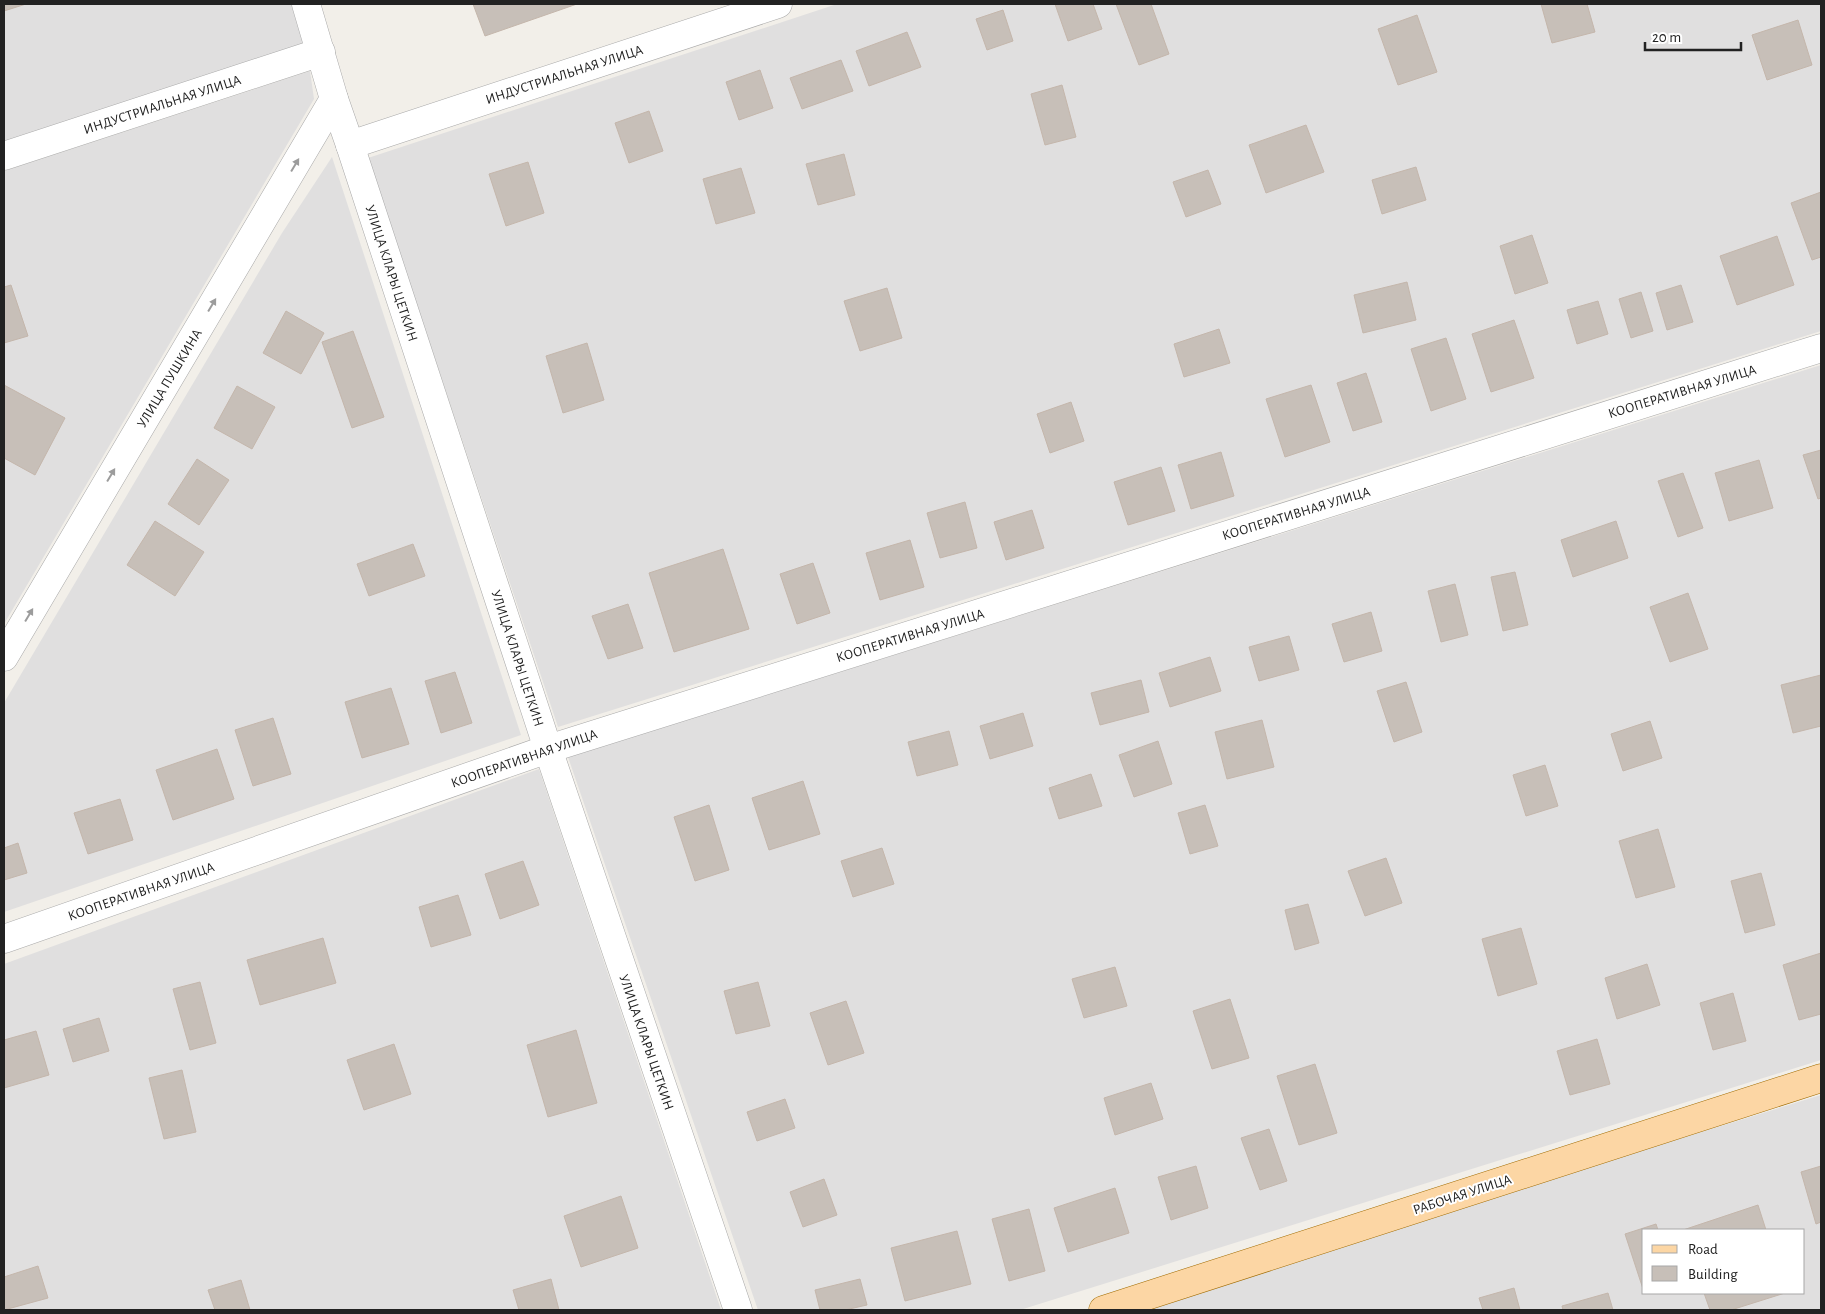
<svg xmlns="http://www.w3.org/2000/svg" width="1825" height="1314" font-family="'Alegreya Sans',sans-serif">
<rect width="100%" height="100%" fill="#f2efe9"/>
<!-- residential -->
<g fill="#e0dfdf" fill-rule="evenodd">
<polygon points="4,4 297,4 311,47 4,148"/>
<polygon points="837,4 1821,4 1821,331 558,727 368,158"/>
<polygon points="310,71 314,99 4,624 4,171"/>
<polygon points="332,157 521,735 4,912 4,703 282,233"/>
<polygon points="1821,365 1821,1060 1020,1310 758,1310 568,757"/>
<polygon points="539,769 721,1310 4,1310 4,964"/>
<path d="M1821 1095V1310H1125ZM1644 1230H1804V1293H1644Z"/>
</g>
<!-- building -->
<g fill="#c7bfb8" stroke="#c4b6ab">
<polygon points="4,4 26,4 4,11"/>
<polygon points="473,4 577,4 485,36"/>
<polygon points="1055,4 1093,4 1102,29 1068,41"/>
<polygon points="1116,4 1151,4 1169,54 1139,65"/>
<polygon points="1541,4 1587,4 1595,32 1552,43"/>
<polygon points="1003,10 1013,41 987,50 976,19"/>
<polygon points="1417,15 1437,72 1398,85 1378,29"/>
<polygon points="1798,20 1812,65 1767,80 1752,35"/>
<polygon points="907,32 921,67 869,86 856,51"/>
<polygon points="841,60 853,91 802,109 790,78"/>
<polygon points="760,70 773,108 739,120 726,82"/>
<polygon points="1062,85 1076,137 1045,145 1031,94"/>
<polygon points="649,111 663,151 629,163 615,123"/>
<polygon points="1306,125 1324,172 1266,193 1249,145"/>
<polygon points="844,154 855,195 818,205 806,164"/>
<polygon points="528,162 544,213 506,226 489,174"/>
<polygon points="1416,167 1426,200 1382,214 1372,180"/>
<polygon points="741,168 755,213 716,224 703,179"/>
<polygon points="1208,170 1221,204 1186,217 1173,182"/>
<polygon points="1821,192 1821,257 1812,260 1791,203"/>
<polygon points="1532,235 1548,283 1515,294 1500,246"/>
<polygon points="1777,236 1794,285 1737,305 1720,256"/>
<polygon points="1407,282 1416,320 1363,333 1354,295"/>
<polygon points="11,285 28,336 4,343 4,287"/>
<polygon points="1681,285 1693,322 1667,330 1656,293"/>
<polygon points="887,288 902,338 860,351 844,301"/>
<polygon points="1641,292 1653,331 1631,338 1619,299"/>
<polygon points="1598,301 1608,334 1577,344 1567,310"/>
<polygon points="286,311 324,333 301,374 263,353"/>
<polygon points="1514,320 1534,378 1491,392 1472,334"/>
<polygon points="1219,329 1230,363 1184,377 1174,344"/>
<polygon points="353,331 384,417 352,428 322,342"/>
<polygon points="1446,338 1466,399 1431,411 1411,349"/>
<polygon points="587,343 604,400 563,413 546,356"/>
<polygon points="1366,373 1382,422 1353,431 1337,383"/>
<polygon points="4,385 65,418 35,475 4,458"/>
<polygon points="1311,385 1330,442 1285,457 1266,399"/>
<polygon points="237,386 275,407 252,449 214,428"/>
<polygon points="1071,402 1084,441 1050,453 1037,414"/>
<polygon points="1821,450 1821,498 1818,499 1803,455"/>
<polygon points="1221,452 1234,496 1191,509 1178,465"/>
<polygon points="197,459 229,480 199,525 168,504"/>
<polygon points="1759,460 1773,508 1729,521 1715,473"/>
<polygon points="1161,467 1175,511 1128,525 1114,482"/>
<polygon points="1683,473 1703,528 1678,537 1658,481"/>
<polygon points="965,502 977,548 940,558 927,513"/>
<polygon points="1032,510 1044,548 1006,560 994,522"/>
<polygon points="155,521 204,552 175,596 127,565"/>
<polygon points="1616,521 1628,558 1573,577 1561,540"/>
<polygon points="910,540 924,587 880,600 866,553"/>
<polygon points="413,544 425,576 369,596 357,564"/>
<polygon points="723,549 749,629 674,652 649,573"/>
<polygon points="813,563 830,613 797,624 780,574"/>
<polygon points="1515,572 1528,625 1503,631 1491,577"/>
<polygon points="1455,584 1468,635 1441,642 1428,591"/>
<polygon points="1688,593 1708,649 1670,662 1650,607"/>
<polygon points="628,604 643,648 608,659 592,616"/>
<polygon points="1371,612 1382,651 1344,662 1332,624"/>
<polygon points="1289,636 1299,670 1259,681 1249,647"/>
<polygon points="1210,657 1221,691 1170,707 1159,673"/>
<polygon points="455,672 472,723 441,733 425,681"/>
<polygon points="1821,675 1821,726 1793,733 1781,685"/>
<polygon points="1141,680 1149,712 1100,725 1091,693"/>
<polygon points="1406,682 1422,732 1394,742 1377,691"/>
<polygon points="391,688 409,744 362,758 345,702"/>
<polygon points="1023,713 1033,746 990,759 980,726"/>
<polygon points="273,718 291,774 253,786 235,730"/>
<polygon points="1262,720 1274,767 1227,779 1215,732"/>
<polygon points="1650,721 1662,758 1623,771 1611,734"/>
<polygon points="949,731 958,765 917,776 908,742"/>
<polygon points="1158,741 1172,784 1134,797 1119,755"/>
<polygon points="217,749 234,799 173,820 156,770"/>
<polygon points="1545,765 1558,806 1526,816 1513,775"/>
<polygon points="1091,774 1102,806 1059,819 1049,788"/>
<polygon points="803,781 820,834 769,850 752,798"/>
<polygon points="120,799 133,840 88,854 74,813"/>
<polygon points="709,805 729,870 695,881 674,817"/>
<polygon points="1205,805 1218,846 1190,854 1178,813"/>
<polygon points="1658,829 1675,887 1636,898 1619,841"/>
<polygon points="18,843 27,873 4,880 4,848"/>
<polygon points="882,848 894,884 853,897 841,861"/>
<polygon points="1386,858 1402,903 1365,916 1348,871"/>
<polygon points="523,861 539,905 500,919 485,874"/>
<polygon points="1761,873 1775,925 1745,933 1731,881"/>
<polygon points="458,895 471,935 431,947 419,907"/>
<polygon points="1308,904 1319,943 1295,950 1285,910"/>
<polygon points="1521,928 1537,984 1498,996 1482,939"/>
<polygon points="323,938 336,983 260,1005 247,960"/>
<polygon points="1821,953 1821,1014 1799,1020 1783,965"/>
<polygon points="1647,964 1660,1005 1617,1019 1605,978"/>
<polygon points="1115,967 1127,1006 1084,1018 1072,979"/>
<polygon points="200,982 216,1043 190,1050 173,989"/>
<polygon points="758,982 770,1026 736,1034 724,991"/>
<polygon points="1733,993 1746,1041 1713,1050 1700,1003"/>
<polygon points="1230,999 1249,1058 1212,1069 1193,1011"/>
<polygon points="846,1001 864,1053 828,1065 810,1013"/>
<polygon points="99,1018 109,1051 73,1062 63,1029"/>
<polygon points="576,1030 597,1103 548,1117 527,1045"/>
<polygon points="36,1031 49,1075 4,1088 4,1040"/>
<polygon points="1597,1039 1610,1084 1570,1095 1557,1051"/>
<polygon points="394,1044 411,1094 364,1110 347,1060"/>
<polygon points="1315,1064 1337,1133 1299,1145 1277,1076"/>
<polygon points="182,1070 196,1132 164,1139 149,1078"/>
<polygon points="1151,1083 1163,1119 1115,1135 1104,1098"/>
<polygon points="785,1099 795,1128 757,1141 747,1112"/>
<polygon points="1269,1129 1287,1181 1260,1190 1241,1138"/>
<polygon points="1196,1166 1208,1208 1171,1220 1158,1177"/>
<polygon points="1821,1166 1821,1222 1816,1224 1801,1172"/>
<polygon points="824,1179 837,1215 803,1227 790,1192"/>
<polygon points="1115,1188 1129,1233 1068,1252 1054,1208"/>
<polygon points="621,1196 638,1248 581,1267 564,1216"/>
<polygon points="1758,1205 1766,1230 1683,1230"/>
<polygon points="1029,1209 1045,1271 1009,1281 992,1219"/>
<polygon points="1656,1224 1658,1230 1644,1230 1644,1292 1625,1234"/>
<polygon points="957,1231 971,1284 905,1301 891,1248"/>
<polygon points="38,1266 48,1298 4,1310 4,1277"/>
<polygon points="551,1279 559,1310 519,1310 513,1290"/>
<polygon points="860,1279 867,1305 845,1310 820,1310 815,1290"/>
<polygon points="241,1280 250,1310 215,1310 208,1290"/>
<polygon points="1514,1288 1520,1310 1483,1310 1479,1298"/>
<polygon points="1608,1293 1613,1310 1563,1310 1562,1306"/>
<polygon points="1704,1293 1785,1293 1731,1310 1710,1310"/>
</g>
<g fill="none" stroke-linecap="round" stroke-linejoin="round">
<defs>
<g id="minor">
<polyline points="306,4 334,99 350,145 548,749 738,1310"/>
<polyline points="350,145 778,4"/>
<polyline points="4,156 321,52"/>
<polyline points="4,657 334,99"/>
<polyline points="4,939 548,749 1821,348"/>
</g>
<polyline id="major" points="1103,1310 1821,1078"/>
</defs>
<!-- minor casing -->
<use href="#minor" stroke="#a9a9a9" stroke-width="29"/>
<!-- major casing -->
<use href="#major" stroke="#a06b00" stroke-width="29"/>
<!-- minor -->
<use href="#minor" stroke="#fff" stroke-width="28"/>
<!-- major -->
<use href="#major" stroke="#fcd6a4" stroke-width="28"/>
</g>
<!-- one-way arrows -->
<defs><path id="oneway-solid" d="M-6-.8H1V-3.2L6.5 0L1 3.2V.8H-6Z" transform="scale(1.25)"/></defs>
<g fill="#9c9c9c">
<use href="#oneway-solid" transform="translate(295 165) rotate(-59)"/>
<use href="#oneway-solid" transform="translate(212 305) rotate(-59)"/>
<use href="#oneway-solid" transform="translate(111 475) rotate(-59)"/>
<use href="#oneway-solid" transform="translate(29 615) rotate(-59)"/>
</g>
<g text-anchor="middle" stroke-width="4" stroke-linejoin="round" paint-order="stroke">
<!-- street labels -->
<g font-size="14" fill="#222" stroke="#fff">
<text transform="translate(564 74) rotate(-18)" y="5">ИНДУСТРИАЛЬНАЯ УЛИЦА</text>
<text transform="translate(162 104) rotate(-18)" y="5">ИНДУСТРИАЛЬНАЯ УЛИЦА</text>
<text transform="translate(392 273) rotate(72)" y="5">УЛИЦА КЛАРЫ ЦЕТКИН</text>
<text transform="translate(169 378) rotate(-59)" y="5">УЛИЦА ПУШКИНА</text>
<text transform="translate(1682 391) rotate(-17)" y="5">КООПЕРАТИВНАЯ УЛИЦА</text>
<text transform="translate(1296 513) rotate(-17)" y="5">КООПЕРАТИВНАЯ УЛИЦА</text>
<text transform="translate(910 635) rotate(-17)" y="5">КООПЕРАТИВНАЯ УЛИЦА</text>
<text transform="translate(518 658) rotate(72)" y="5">УЛИЦА КЛАРЫ ЦЕТКИН</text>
<text transform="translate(524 758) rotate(-19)" y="5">КООПЕРАТИВНАЯ УЛИЦА</text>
<text transform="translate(141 891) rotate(-19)" y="5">КООПЕРАТИВНАЯ УЛИЦА</text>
<text transform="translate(647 1042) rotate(71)" y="5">УЛИЦА КЛАРЫ ЦЕТКИН</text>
<text transform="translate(1462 1194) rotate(-18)" y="5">РАБОЧАЯ УЛИЦА</text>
</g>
</g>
<!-- border -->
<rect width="1825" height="1314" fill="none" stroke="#222222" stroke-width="10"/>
<!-- legend -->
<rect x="1642" y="1229" width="162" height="65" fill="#ffffff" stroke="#a7a7a7"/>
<rect x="1652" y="1245" width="25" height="8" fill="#fcd6a4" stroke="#a7a7a7"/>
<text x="1688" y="1254" font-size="15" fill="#222222">Road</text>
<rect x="1652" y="1266" width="25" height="15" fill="#c7bfb8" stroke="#a7a7a7"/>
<text x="1688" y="1279" font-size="15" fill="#222222">Building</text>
<!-- scale -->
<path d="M1645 42v8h96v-8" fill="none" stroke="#222222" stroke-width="2.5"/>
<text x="1652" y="42" font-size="15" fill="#222222" stroke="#ffffff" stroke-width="4" paint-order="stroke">20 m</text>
</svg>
